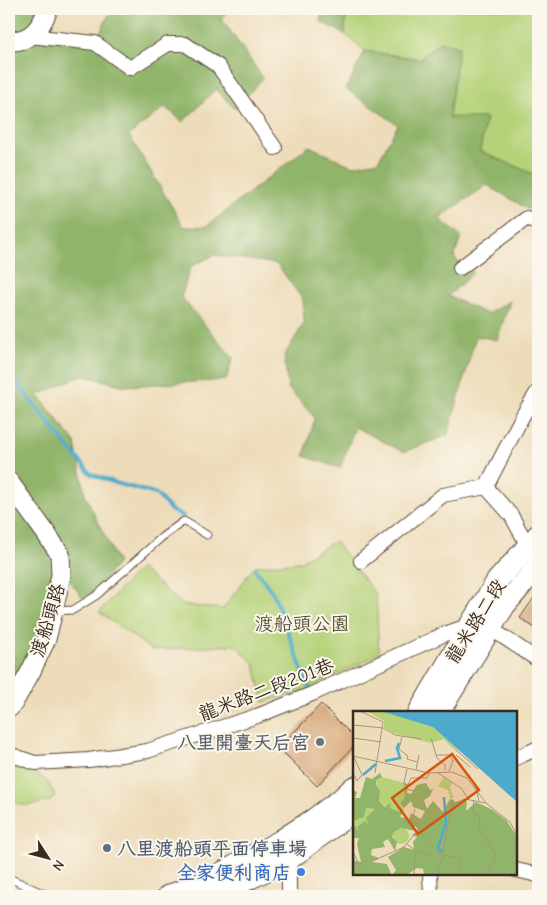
<svg xmlns="http://www.w3.org/2000/svg" width="547" height="905" font-family="'Comic Neue','LXGW WenKai TC',sans-serif">
<rect width="100%" height="100%" fill="#fbf7ec"/>
<filter id="ink" filterUnits="userSpaceOnUse"><feTurbulence type="fractalNoise" baseFrequency=".02" numOctaves="2"/><feDisplacementMap in="SourceGraphic" scale="10" xChannelSelector="R" yChannelSelector="G"/><feConvolveMatrix kernelMatrix="1 2 1 2 8 2 1 2 1" color-interpolation-filters="sRGB"/></filter>
<filter id="wash" filterUnits="userSpaceOnUse"><feTurbulence type="fractalNoise" baseFrequency=".0096" numOctaves="4" result="noise"/><feDisplacementMap in="SourceGraphic" scale="20" xChannelSelector="R" yChannelSelector="G"/><feGaussianBlur stdDeviation="1.12" result="paint"/><feColorMatrix in="noise" values="0 0 0 0 0 0 0 0 0 0 0 0 0 0 0 0 0 1.4 0 .05"/><feComposite in="paint" operator="in"/></filter>
<g filter="url(#wash)">
<rect width="100%" height="100%" fill="#eddcba"/>
<!-- green -->
<g fill="#b5d279" stroke="#787e4c">
<polygon points="346,9 538,9 538,176 480,151 449,118 440,42 419,59 365,51 345,34"/>
<polygon points="335,541 376,595 379,654 306,690 264,702 254,663 235,645 152,650 99,612 140,568 183,605 223,609 255,566 299,562"/>
<path d="M9 762 23 764 48 782 55 795 51 801C33 804 25 810 9 799Z"/>
</g>
<!-- forest -->
<g fill="#90b469" stroke="#666f44">
<polygon points="9,9 38,9 35,36 95,42 112,9 230,9 221,18 263,78 235,109 216,89 183,122 165,107 129,135 184,227 207,226 309,146 352,166 378,161 398,125 346,89 365,51 419,59 440,42 459,47 449,117 486,118 480,151 538,176 538,217 536,214 487,185 439,218 461,237 454,258 473,273 448,296 487,314 510,301 497,340 476,336 448,435 404,452 355,427 340,468 304,456 315,418 288,388 284,356 304,323 303,300 277,264 215,255 191,266 181,297 233,358 226,380 125,386 82,375 38,395 75,443 86,497 118,563 85,600 57,566 30,666 9,690"/>
<polygon points="321,9 346,9 345,34 321,22"/>
</g>
<g fill="none" stroke-linecap="round" stroke-linejoin="round">
<!-- stream -->
<g stroke="#4eaacc" stroke-width="4">
<polyline points="9,377 16,382 69,448 91,474 119,484 156,494 172,511 183,516"/>
<polyline points="255,569 273,593 309,688"/>
</g>
</g>
<g id="blocks">
<!-- building -->
<g fill="#d9ac80">
<polygon points="538,592 538,630 520,618"/>
<polygon points="321,704 354,737 354,746 317,786 279,748"/>
</g>
</g>
</g>
<g filter="url(#ink)">
<use href="#blocks" fill-opacity="0" stroke="#564535" stroke-width="1"/>
<g fill="none" stroke-linecap="round" stroke-linejoin="round">
<defs>
<g id="lane">
<polyline points="54,611 73,610 97,595 162,537 184,521 207,535"/>
<polyline points="9,878 49,896"/>
</g>
<g id="street">
<polyline points="30,36 95,43 130,68 168,44 185,44 218,66 275,148"/>
<polyline points="460,268 527,218 538,223"/>
<polyline points="528,546 511,515 486,487 523,415 538,391"/>
<polyline points="361,561 443,495 486,487"/>
<polyline points="490,628 538,660"/>
<polyline points="9,754 35,763 89,760 147,751 257,716 312,694 447,633 470,625"/>
<polyline points="516,758 538,748"/>
<polyline points="516,870 538,875"/>
<polyline points="430,874 431,896"/>
<polyline points="289,896 289,859"/>
</g>
<g id="secondary">
<path d="M9 41C31 42 41 28 48 9"/>
<polyline points="9,482 45,532 60,554 61,575 53,611 46,639 31,671 13,703 9,708"/>
</g>
<g id="primary">
<polyline points="419,712 470,625 497,581 538,535"/>
<polyline points="439,712 505,605 538,566"/>
<polyline points="168,896 207,881 280,841 314,819 341,799 354,787"/>
<polyline points="214,896 289,859 354,811"/>
</g>
</defs>
<!-- lane casing -->
<use href="#lane" stroke="#564535" stroke-width="9"/>
<!-- street casing -->
<use href="#street" stroke="#564535" stroke-width="16"/>
<!-- secondary casing -->
<use href="#secondary" stroke="#564535" stroke-width="21"/>
<!-- primary casing -->
<use href="#primary" stroke="#564535" stroke-width="23"/>
<!-- lane -->
<use href="#lane" stroke="#fff" stroke-width="7"/>
<!-- street -->
<use href="#street" stroke="#fff" stroke-width="14"/>
<!-- secondary -->
<use href="#secondary" stroke="#fff" stroke-width="19"/>
<!-- primary -->
<use href="#primary" stroke="#fff" stroke-width="21"/>
</g>
</g>
<!-- markers -->
<circle fill="#6b7280" stroke="#fbf7ec" stroke-width="2" cx="320" cy="742" r="5"/>
<circle fill="#5c6f8a" stroke="#fbf7ec" stroke-width="2" cx="107" cy="848" r="5"/>
<circle fill="#3f7fe0" stroke="#fbf7ec" stroke-width="2" cx="301" cy="872" r="5"/>
<g text-anchor="middle" stroke-width="4" stroke-linejoin="round" paint-order="stroke">
<!-- street labels -->
<g font-size="19" fill="#3b2a1e" stroke="#fbf7ec">
<text transform="translate(47 620) rotate(-73)" y="7">渡船頭路</text>
<text transform="translate(475 621) rotate(-58)" y="7">龍米路二段</text>
<text transform="translate(266 689) rotate(-21)" y="7">龍米路二段201巷</text>
</g>
<!-- park labels -->
<g font-size="19" fill="#5a5435" stroke="#fbf7ec">
<text x="302" y="630">渡船頭公園</text>
</g>
<!-- worship labels -->
<g font-size="19" font-weight="bold" fill="#5b616d" stroke="#fbf7ec" text-anchor="end">
<text x="310" y="749">八里開臺天后宮</text>
</g>
<!-- service labels -->
<g font-size="19" font-weight="bold" fill="#4e5e75" stroke="#fbf7ec" text-anchor="start">
<text x="117" y="855">八里渡船頭平面停車場</text>
</g>
<!-- shop labels -->
<g font-size="19" font-weight="bold" fill="#366cbe" stroke="#fbf7ec" text-anchor="end">
<text x="291" y="879">全家便利商店</text>
</g>
</g>
<!-- overview -->
<g transform="translate(353 711)">
<rect width="164" height="164" fill="#eddcba"/>
<path d="M14 0H33L80 16 106 39 99 37 91 28 77 32 40 22 31 16V10ZM29 66 52 72 51 88 47 92 51 99 47 101 37 97 38 92 35 97 26 90 23 69ZM91 66 99 72 97 76 101 87H97L95 79 85 75ZM13 97 23 98 15 113 12 111 3 119 2 117 0 108H7ZM40 125a8 8 0 1 1 16 0a8 8 0 1 1-16 0Z" fill="#b5d279"/>
<path d="M27 62 29 66 23 69V74L27 80 26 90 32 96 38 92 37 97 47 101 51 99 47 106 56 108 58 102 68 108 72 100 60 96 58 90 51 97 47 92 51 88 52 72 55 73 54 82 58 83 64 74 73 72 77 79 80 78 77 85 71 89 74 98 80 90 90 101 97 88 101 89V91L114 90 113 100 123 91 140 99 153 109 164 125V163H71L70 158 64 157 55 163H40L43 159 35 146 51 136 61 139 60 131 64 126 59 124 66 119 63 115 60 116 62 120 48 117 41 121 39 126 44 131 42 140 35 128 30 131 32 136 19 138 18 144 26 147 19 151 34 153 38 163H0V141L2 150 8 151 4 133 6 127H0V112L5 120 4 116 12 110 15 113 13 107 22 98 13 97 11 106 0 110V79L4 81 2 87H7L13 66 19 68Z" fill="#90b469"/>
<path d="M28 0H164V91L80 16Z" fill="#4eaacc"/>
<path fill="none" stroke="#4eaacc" stroke-width="2.5" d="M133 44 146 28 154 0M32 50 47 47 44 37 46 32M10 64 23 53M88 141 85 136 93 112 91 86"/>
<path fill="none" stroke="#a6957c" stroke-width="1" d="M7 0 30 11 22 62M0 14 30 17 42 24 68 28M49 26 46 38 55 45 54 48 64 51M0 27 28 31M78 27 84 47 92 54V59M102 38 125 58M83 44H97L100 50 96 60M103 44 117 56M0 45 76 62 99 61 114 67 133 92 157 111 164 124M54 58 51 72 54 78 61 80M63 59 66 44M0 62 4 70 9 64 1 46M85 62 108 77 116 89M122 74 126 90M54 76 58 67H74L76 62M121 89 120 99 122 105 126 104 127 120 144 146 132 163M62 98 59 109 66 119M54 133 63 140 76 144M0 141 7 155M91 144 107 148V163M0 157 6 158 11 149H22L51 136 65 119 89 145 99 93 112 88 132 92M61 163 63 140M86 163 84 158 91 145"/>
<path fill="#d7540e" fill-opacity="0.15" stroke="#d7540e" stroke-width="2.5" d="M99 43 126 79 65 123 39 87Z"/>
<rect width="164" height="164" fill="none" stroke="#3b2a1e" stroke-width="2.5"/>
</g>
<!-- margin -->
<rect width="547" height="905" fill="none" stroke="#fbf7ec" stroke-width="30"/>
<!-- north arrow -->
<g transform="translate(48 858) rotate(126)" stroke="#fbf7ec" stroke-width="4" paint-order="stroke">
<path d="M0-4L9 19L0 12L-9 19Z" fill="#3b2a1e"/>
<text y="-8" font-size="14" font-weight="bold" text-anchor="middle" fill="#3b2a1e">N</text>
</g>
</svg>
